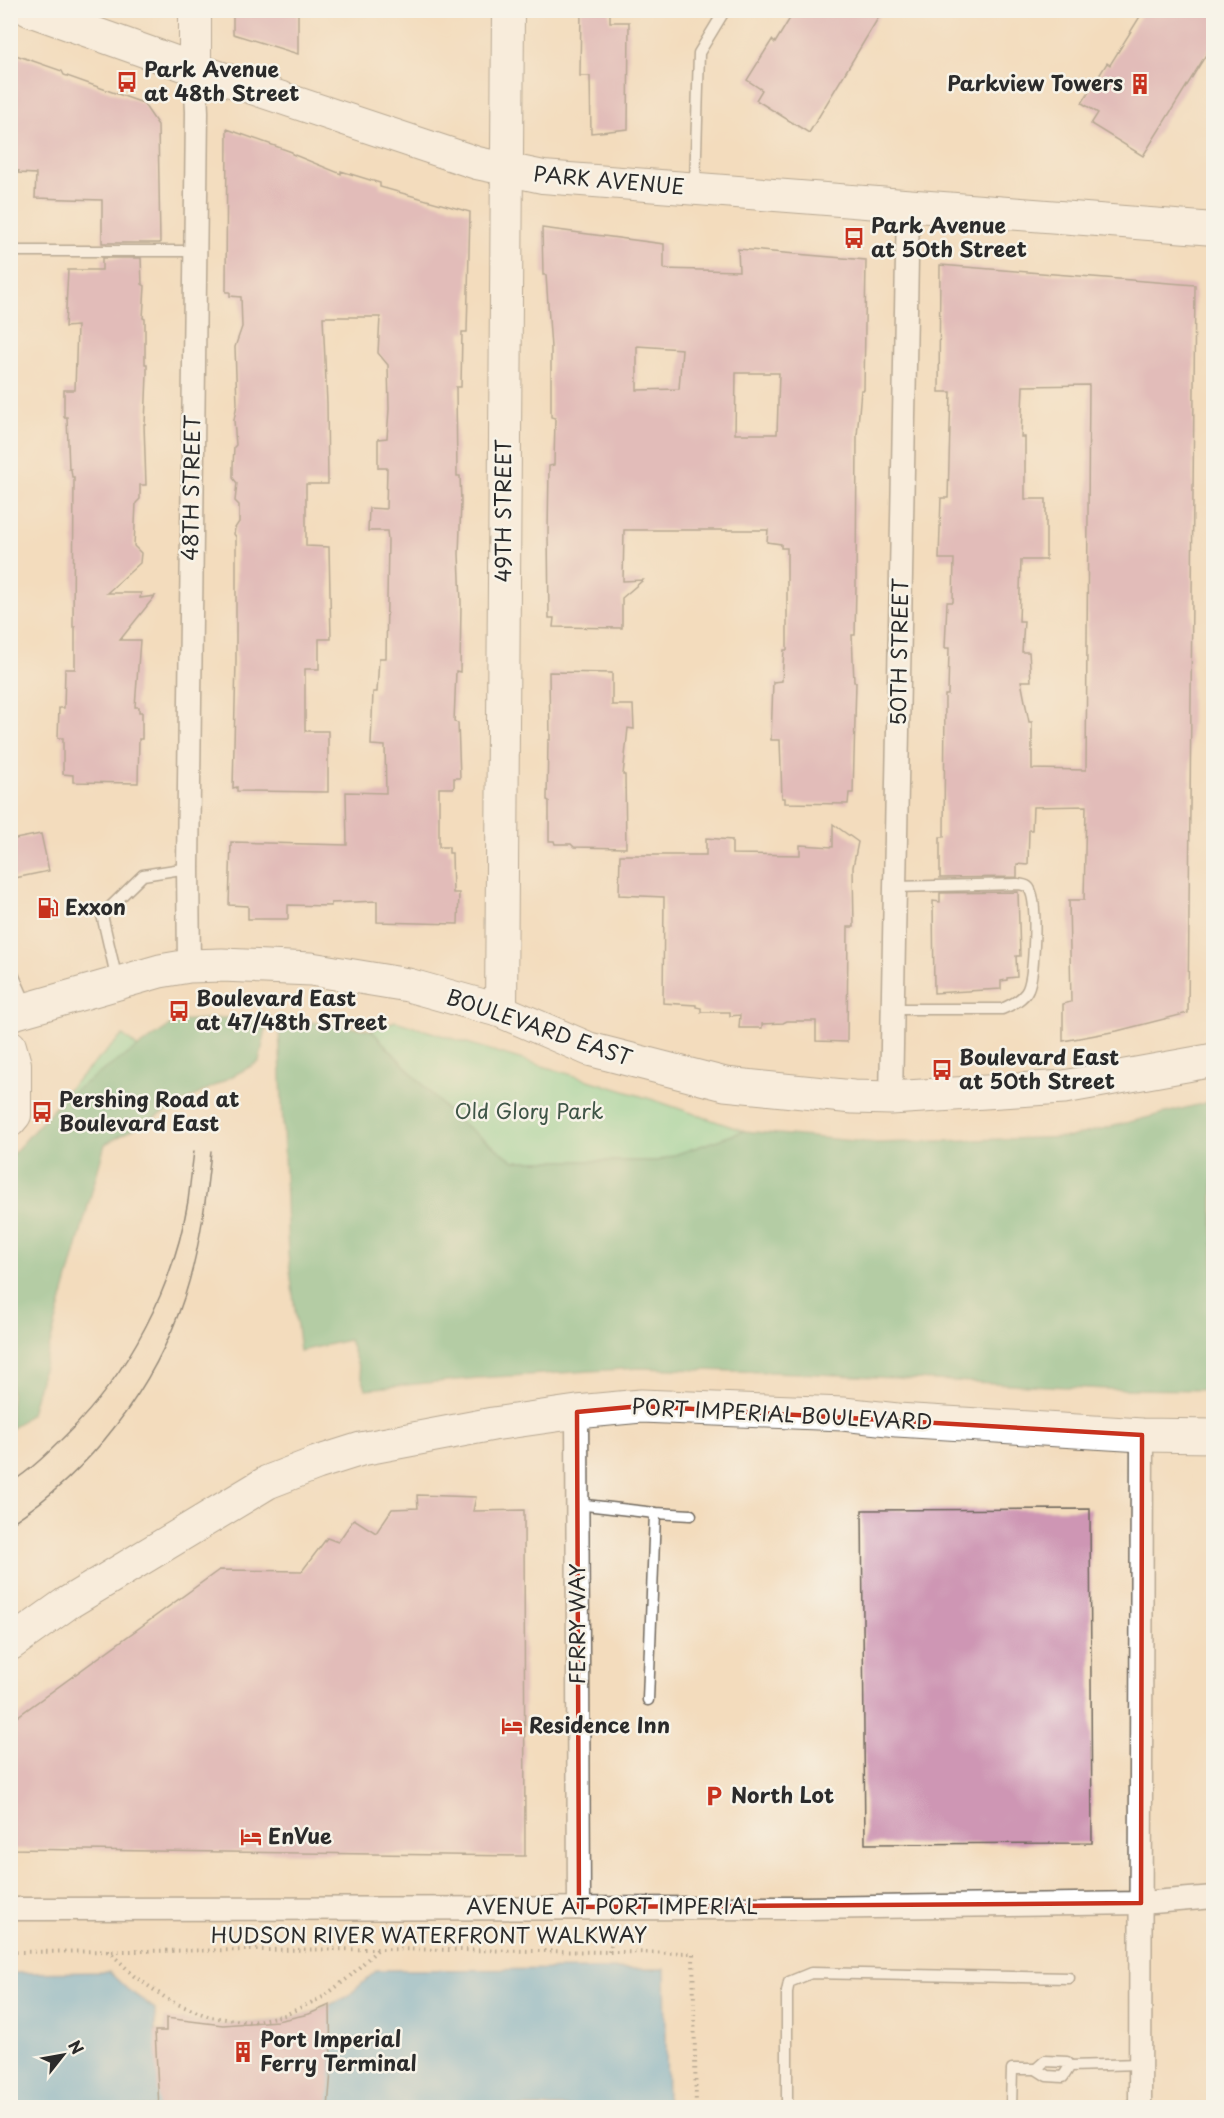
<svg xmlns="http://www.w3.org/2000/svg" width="1224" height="2118" font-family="'Playpen Sans',sans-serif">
<rect width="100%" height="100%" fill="#f7f3e8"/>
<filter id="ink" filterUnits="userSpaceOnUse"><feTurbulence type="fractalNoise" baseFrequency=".0167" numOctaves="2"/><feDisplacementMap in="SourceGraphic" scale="12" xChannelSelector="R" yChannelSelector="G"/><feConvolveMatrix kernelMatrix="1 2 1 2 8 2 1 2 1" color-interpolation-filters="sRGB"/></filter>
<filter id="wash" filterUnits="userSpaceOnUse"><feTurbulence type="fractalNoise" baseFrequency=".008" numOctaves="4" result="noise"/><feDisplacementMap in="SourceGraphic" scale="24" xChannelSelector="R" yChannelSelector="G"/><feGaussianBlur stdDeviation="1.35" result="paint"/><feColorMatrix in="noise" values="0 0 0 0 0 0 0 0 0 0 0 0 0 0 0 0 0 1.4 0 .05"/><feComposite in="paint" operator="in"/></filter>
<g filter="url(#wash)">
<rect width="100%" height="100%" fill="#f3dcbd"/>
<!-- green -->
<g fill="#7fd9a0" stroke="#558266" stroke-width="1.5">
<polygon points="395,1021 654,1100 744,1131 658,1161 514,1161 453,1117 371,1030"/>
<polygon points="123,1035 142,1051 68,1107 59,1098"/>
</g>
<!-- forest -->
<g fill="#67b986" stroke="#497258" stroke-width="1.5">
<polygon points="269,1015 259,1062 105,1144 31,1413 11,1429 11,1156 63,1098 177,1021"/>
<polygon points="298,1020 371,1030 453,1117 514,1161 657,1161 744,1131 877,1143 1070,1137 1213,1101 1213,1390 1107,1389 798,1373 639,1368 478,1378 366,1389 349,1340 300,1351 288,1254 279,1027"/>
</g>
<!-- water -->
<polygon fill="#5eafd9" stroke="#446d82" stroke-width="1.5" points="665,1969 667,2107 11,2107 10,1973 109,1972 127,1989 155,2009 155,2031 166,2031 166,2019 182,2026 182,2020 224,2025 277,2021 309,2014 347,1997 377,1970"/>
<g id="blocks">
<!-- building -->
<g fill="#ce96b4" fill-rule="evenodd">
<polygon points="233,10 298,10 298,54 233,34"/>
<polygon points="581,10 610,10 610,22 629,22 628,129 591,133 590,76 580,76"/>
<polygon points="795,10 883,10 809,133 756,100 762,90 747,80 772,40 775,43"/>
<polygon points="1144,10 1214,10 1214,42 1143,156 1091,124 1098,113 1082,103 1107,63 1110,65"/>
<polygon points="10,53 62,71 64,75 143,103 158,125 160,243 102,243 102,200 35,198 36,174 18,173 19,171 10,170"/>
<polygon points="227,129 292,152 292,154 341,174 341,171 380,183 380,187 470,212 467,332 462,332 461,387 456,387 457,476 460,476 461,502 459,554 461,603 460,672 456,671 454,722 458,723 460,778 454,778 454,788 439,788 439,847 449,847 449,853 452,853 453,893 459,893 458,924 377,922 377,901 331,903 331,906 288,905 288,919 248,919 248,906 229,905 231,842 347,845 346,792 386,793 385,746 371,745 373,692 377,692 379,658 386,658 388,540 387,531 368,531 369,508 386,509 387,468 378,468 378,439 387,438 389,409 388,365 378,353 380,317 323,317 327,403 328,484 306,484 306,546 329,547 331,639 319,639 319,669 305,669 305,731 328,731 328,792 237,791 237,787 233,788 236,661 236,537 234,534 235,528 239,522 239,505 235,501 237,483 233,478 233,466 234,447 236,445 234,420 237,404 235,347 242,327 241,297 230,296 230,292 226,292"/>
<path d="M542 228 664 244V269L739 271 738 249 866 260 864 390H861L857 436 856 585 855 635H852L854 682H856L853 793H849L848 804 785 803V798H782L780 740H771L773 682 782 681 784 650H787V548H781V544L767 542 768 530H624L623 581 643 580 622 598V628L553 627 554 618H549L548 533 549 466 554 465 555 418 551 417V348L546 275H543ZM637 346 682 349 679 389 637 390ZM736 373H779L777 434H735Z"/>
<polygon points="102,258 141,258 142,284 145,286 143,318 145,319 145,364 147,364 147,374 145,424 144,424 146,485 140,485 140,499 136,503 134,546 141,553 140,563 107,593 141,593 140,598 155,596 120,640 140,640 135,707 139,707 139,712 142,712 142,739 139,739 138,783 73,782 73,775 63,774 63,738 58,738 59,708 64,708 65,669 75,669 75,627 73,627 74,477 72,477 71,469 69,469 67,417 64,417 64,390 75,390 77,326 65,327 68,270 102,270"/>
<path d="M940 265 1195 285 1188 1013 1117 1031 1063 1041V1004L1071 1002 1069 900H1084L1086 806 1033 807 1032 830H1029L1028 865 1017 864V877L940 878V837H944L945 695H948L949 648H945L947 602H953L954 559H939L941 498H948L951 392H939ZM1089 385 1086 770 1032 769V722H1029L1021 681H1031L1029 652H1022L1024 621H1019L1021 560H1046V499H1025V437H1021L1023 386Z"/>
<polygon points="549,672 612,673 612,705 633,705 634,729 628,728 623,775 625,775 626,848 574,847 571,844 555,844 554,841 549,841 549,801 547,800 548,740 550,740"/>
<polygon points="833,824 858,842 853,867 854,927 848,927 847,1042 816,1041 816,1021 787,1021 783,1023 762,1024 762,1028 739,1028 740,1015 730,1016 730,1012 701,1012 701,1008 696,1007 696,1005 663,1003 664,897 619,895 620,855 706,855 706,838 732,840 732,854 800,855 800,845 833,847"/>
<polygon points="41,834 49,871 10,879 10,840"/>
<polygon points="1018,892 1020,956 1016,956 1017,977 1007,978 1007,980 1001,981 1001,989 934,993 933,901 940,902 940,893"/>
<polygon points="417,1495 476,1497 473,1511 524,1510 525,1856 10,1849 10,1722 219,1570 302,1571 327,1538 338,1542 354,1519 376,1533 392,1509 418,1508"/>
<polygon points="1090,1509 1092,1843 865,1844 862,1510"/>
<polygon points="330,2005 331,2071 328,2108 159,2108 155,2031 166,2031 166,2018 223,2025 277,2021 309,2014"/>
</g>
</g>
</g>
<g filter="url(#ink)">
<use href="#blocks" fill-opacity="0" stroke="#71695e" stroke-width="1.5"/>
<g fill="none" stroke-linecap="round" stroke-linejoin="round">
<defs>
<g id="lane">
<polyline points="695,186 699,53 725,10"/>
<polyline points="10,251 194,251"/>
<polyline points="10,967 27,1006"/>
<polyline points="117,980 102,915 143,875 188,868"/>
<path d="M893 1009H1002C1011 1005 1024 999 1028 989 1034 975 1038 904 1030 890 1028 885 1023 885 1018 884L895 887"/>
<polyline points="577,1504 655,1513 691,1515"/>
<polyline points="648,1700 655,1513"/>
<polyline points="1070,2066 1063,2077 1047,2076 1036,2069 1045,2061 1067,2062 1070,2066 1140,2064"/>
<polyline points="787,2108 787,1992 789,1982 811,1973 1069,1978"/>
<polyline points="1011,2108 1012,2069 1036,2069"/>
</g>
<g id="street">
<polyline points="189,966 188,868 197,112 195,69"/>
<polyline points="891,1098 908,206"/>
<polyline points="577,1412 579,1907"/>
<polyline points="10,1909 807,1908 1141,1903 1214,1897"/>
<polyline points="1140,2108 1142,1435"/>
</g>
<g id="secondary">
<polyline points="29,10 195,69 477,163 543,177 1214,229"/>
<polyline points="195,69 195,10"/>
<polyline points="501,1011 508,10"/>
<polyline points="10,1046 15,1064 15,1115 10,1121"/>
</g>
<g id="primary">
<polyline points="10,1014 160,971 189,966 222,965 311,969 408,985 501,1011 589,1049 725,1084 853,1097 891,1098 1064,1087 1214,1060"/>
<polyline points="10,1644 66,1604 268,1482 317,1463 361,1449 493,1424 577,1412 641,1406 843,1414 897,1420 1142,1435 1214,1436"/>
</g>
</defs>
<!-- lane casing -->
<use href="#lane" stroke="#71695e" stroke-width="13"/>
<!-- street casing -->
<use href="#street" stroke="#71695e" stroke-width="25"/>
<!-- secondary casing -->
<use href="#secondary" stroke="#71695e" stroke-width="34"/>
<!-- primary casing -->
<use href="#primary" stroke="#71695e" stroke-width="35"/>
<!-- path -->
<g stroke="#71695e" stroke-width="4" stroke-dasharray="1.5 4.5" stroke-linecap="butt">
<polyline points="108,1950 134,1976 170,2001 210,2017 252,2022 285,2015 323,1997 348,1978 377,1950"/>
<polyline points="10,1952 379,1949 693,1953 696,2108"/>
<polyline points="609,1952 615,1933"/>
</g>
<!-- lane -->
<use href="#lane" stroke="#fff" stroke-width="10"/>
<!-- street -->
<use href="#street" stroke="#fff" stroke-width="22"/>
<!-- secondary -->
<use href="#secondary" stroke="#fff" stroke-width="32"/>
<!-- primary -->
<use href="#primary" stroke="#fff" stroke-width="33"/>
<!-- tram -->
<g stroke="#2b2b2b" stroke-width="1.5">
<path d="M10 1483C31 1470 49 1452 66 1435 129 1373 173 1289 188 1201 190 1184 192 1168 194 1151"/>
<path d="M10 1524C91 1471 155 1388 185 1295 200 1248 206 1200 211 1151"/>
</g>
</g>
</g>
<!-- marked area -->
<path d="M0 0H1224V2118H0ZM641 1406 1142 1435 1141 1903 579 1907 577 1412Z" fill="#f3dcbd" fill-opacity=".55" fill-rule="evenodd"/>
<path fill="none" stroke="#c8321e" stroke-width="4.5" stroke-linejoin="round" d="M641 1406 1142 1435 1141 1903 579 1907 577 1412Z"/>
<!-- icons -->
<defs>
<symbol id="bus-bare" viewBox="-9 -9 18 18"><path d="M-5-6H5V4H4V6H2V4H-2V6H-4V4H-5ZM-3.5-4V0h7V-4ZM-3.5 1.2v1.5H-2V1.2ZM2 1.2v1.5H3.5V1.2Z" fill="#c8321e" stroke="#f7f3e8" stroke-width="2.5" paint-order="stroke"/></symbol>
<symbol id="building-bare" viewBox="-9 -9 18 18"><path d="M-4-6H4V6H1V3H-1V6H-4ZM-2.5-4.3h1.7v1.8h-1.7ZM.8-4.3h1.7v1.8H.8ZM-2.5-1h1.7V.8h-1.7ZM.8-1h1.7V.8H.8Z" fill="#c8321e" stroke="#f7f3e8" stroke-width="2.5" paint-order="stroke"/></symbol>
<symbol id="fuel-bare" viewBox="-9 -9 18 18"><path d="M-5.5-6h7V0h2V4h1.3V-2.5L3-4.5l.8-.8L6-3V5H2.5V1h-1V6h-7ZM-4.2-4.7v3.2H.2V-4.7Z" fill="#c8321e" stroke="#f7f3e8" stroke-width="2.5" paint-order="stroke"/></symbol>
<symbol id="hotel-bare" viewBox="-9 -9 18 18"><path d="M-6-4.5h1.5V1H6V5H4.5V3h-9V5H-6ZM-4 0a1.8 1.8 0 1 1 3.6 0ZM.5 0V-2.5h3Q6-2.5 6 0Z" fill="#c8321e" stroke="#f7f3e8" stroke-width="2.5" paint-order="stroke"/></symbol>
<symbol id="parking-bare" viewBox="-9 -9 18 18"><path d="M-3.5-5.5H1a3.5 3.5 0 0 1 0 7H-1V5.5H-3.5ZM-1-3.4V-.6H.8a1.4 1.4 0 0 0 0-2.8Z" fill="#c8321e" stroke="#f7f3e8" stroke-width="2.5" paint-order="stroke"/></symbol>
</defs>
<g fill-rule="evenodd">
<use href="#bus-bare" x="112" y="67" width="30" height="30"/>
<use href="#building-bare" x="1125" y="69" width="30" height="30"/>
<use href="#bus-bare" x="839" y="223" width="30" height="30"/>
<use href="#fuel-bare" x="33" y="893" width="30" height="30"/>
<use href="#bus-bare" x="164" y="996" width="30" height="30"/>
<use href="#bus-bare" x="927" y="1055" width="30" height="30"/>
<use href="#bus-bare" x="27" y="1097" width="30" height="30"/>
<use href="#hotel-bare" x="497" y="1711" width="30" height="30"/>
<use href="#parking-bare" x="699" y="1781" width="30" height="30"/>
<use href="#hotel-bare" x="236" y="1822" width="30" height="30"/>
<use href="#building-bare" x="228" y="2037" width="30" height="30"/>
</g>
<g text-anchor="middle" stroke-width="5" stroke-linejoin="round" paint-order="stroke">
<!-- poi labels -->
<g font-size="21" font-weight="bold" fill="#2b2b2b" stroke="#f7f3e8" text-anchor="start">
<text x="144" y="77">Park Avenue<tspan x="144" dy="24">at 48th Street</tspan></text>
<text x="1123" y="91" text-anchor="end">Parkview Towers</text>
<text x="871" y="233">Park Avenue<tspan x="871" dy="24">at 50th Street</tspan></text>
<text x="65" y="915">Exxon</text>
<text x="196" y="1006">Boulevard East<tspan x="196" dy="24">at 47/48th STreet</tspan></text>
<text x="959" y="1065">Boulevard East<tspan x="959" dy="24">at 50th Street</tspan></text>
<text x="59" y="1107">Pershing Road at<tspan x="59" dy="24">Boulevard East</tspan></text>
<text x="529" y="1733">Residence Inn</text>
<text x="731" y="1803">North Lot</text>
<text x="268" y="1844">EnVue</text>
<text x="260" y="2047">Port Imperial<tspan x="260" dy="24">Ferry Terminal</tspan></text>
</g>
<!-- street labels -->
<g font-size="21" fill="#2b2b2b" stroke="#f7f3e8">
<text transform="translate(609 181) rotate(5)" y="7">PARK AVENUE</text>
<text transform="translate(192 488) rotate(-89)" y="7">48TH STREET</text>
<text transform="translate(504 511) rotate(-90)" y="7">49TH STREET</text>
<text transform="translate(900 652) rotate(-89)" y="7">50TH STREET</text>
<text transform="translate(539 1028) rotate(19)" y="7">BOULEVARD EAST</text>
<text transform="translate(782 1415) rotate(3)" y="7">PORT IMPERIAL BOULEVARD</text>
<text transform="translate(578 1624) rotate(-90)" y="7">FERRY WAY</text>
<text x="612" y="1914">AVENUE AT PORT IMPERIAL</text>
<text x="429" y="1943">HUDSON RIVER WATERFRONT WALKWAY</text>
</g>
<!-- park labels -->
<g font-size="21" fill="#405648" stroke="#f7f3e8">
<text x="529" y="1119">Old Glory Park</text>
</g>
</g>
<!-- margin -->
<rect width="1224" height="2118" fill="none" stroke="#f7f3e8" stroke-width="36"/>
<!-- north arrow -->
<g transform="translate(63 2055) rotate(59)" stroke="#f7f3e8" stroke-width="4.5" paint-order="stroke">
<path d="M0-4.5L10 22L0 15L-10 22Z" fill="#2b2b2b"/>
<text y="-9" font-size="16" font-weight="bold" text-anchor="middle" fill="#2b2b2b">N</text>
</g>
</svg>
